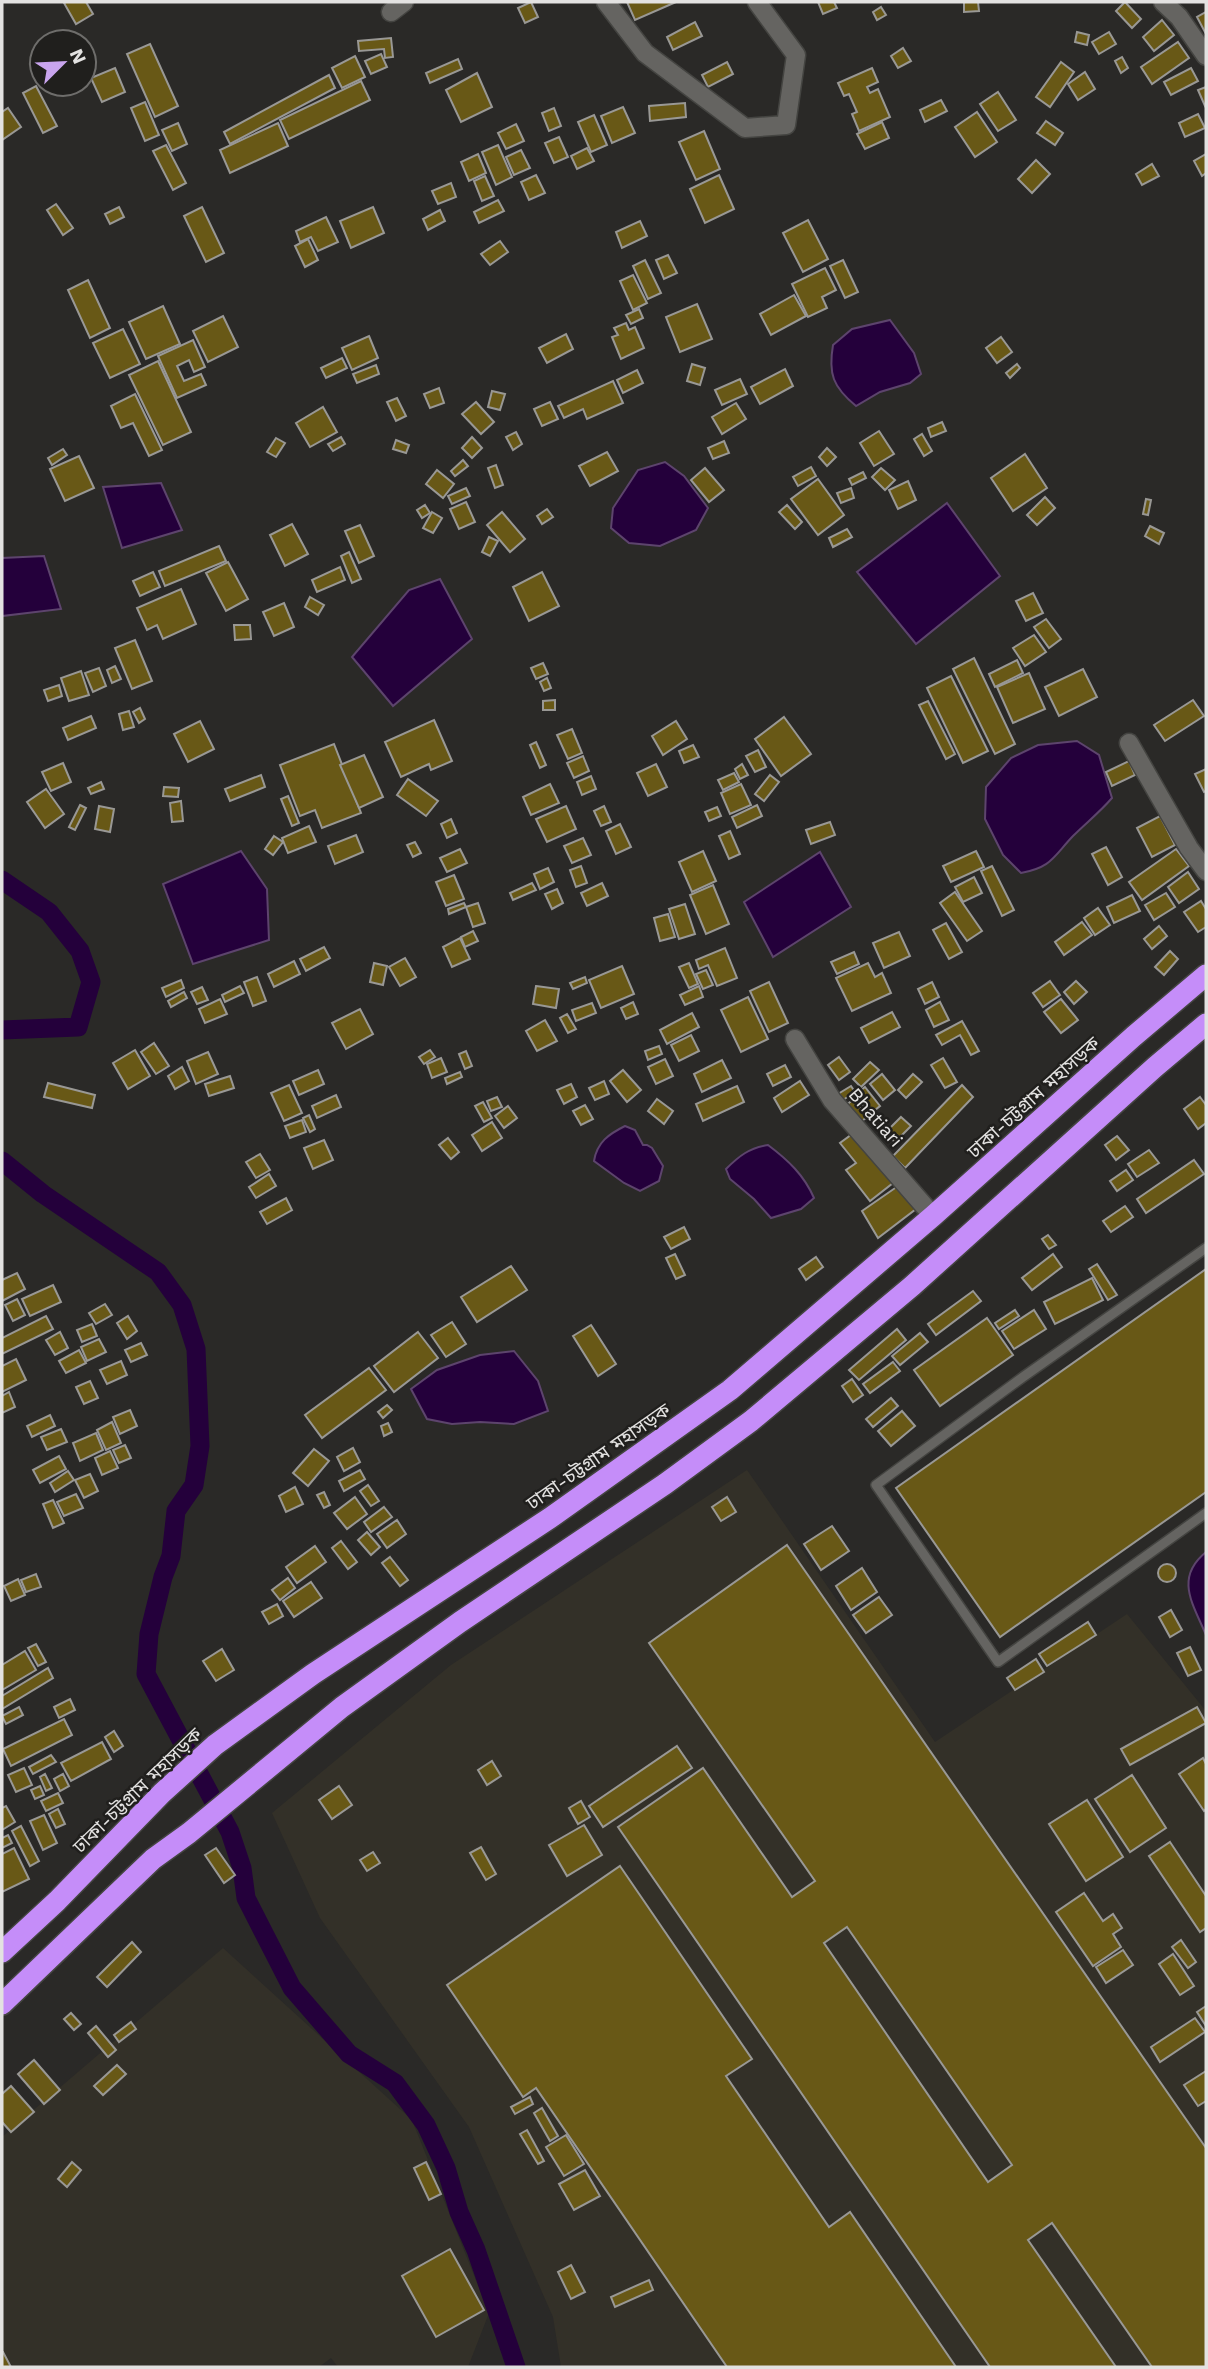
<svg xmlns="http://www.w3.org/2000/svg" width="1208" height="2369" font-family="'Work Sans','Noto Sans Bengali',sans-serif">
<rect width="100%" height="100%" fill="#2a2927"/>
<!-- built -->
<g fill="#333028">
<polygon points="747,1470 935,1742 1127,1614 1206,1711 1206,2367 561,2367 553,2317 469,2127 320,1918 272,1813 451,1665"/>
<polygon points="223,1948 412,2120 489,2313 468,2367 338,2367 331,2358 319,2367 13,2367 7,2358 2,2360 2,2137"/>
</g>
<!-- water -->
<g fill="#24003b" stroke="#5d446d" stroke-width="2">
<path d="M890 320 914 353 921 374 910 383 880 392 856 406C833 387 828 374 833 345L852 329Z"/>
<polygon points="665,462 684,476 708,508 696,530 660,546 629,543 611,528 613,508 638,470"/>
<polygon points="161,483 182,530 122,548 103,487"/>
<polygon points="947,503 1000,576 916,644 857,572"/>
<polygon points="44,556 61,609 2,616 2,558"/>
<polygon points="440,579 472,639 393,706 352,657 409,590"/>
<path d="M1077 741 1099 755 1112 798C1100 812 1086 823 1073 836 1053 857 1052 867 1021 873L1003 855 985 819 986 787 1011 758 1038 745Z"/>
<polygon points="241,851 267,889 269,940 193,964 163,884"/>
<polygon points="820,852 851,907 773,957 744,902"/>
<path d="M625 1126 635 1130 643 1145H647L652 1148 663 1166 659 1181 640 1191 624 1183 594 1161C597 1142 609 1134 625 1126Z"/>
<path d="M768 1145C788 1160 804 1175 814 1198L801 1209 771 1218 754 1199 730 1179 726 1169C739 1156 749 1148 768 1145Z"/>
<polygon points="514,1351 538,1381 548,1411 514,1424 480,1422 452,1424 427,1419 411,1389 437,1370 480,1355"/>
<path d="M1206 1552V1635C1193 1604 1174 1578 1206 1552Z"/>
</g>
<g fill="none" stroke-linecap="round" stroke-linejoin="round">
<!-- canal -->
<g stroke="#24003b" stroke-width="19">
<polyline points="2,880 49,912 80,951 91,982 78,1027 2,1030"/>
<polyline points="2,1161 43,1194 158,1272 182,1305 196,1349 200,1446 194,1485 176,1511 171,1556 163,1577 149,1634 146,1674 230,1832 242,1868 246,1898 292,1988 349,2054 395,2083 426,2125 446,2168 459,2212 476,2250 516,2367"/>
</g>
</g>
<!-- building -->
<g fill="#685816" stroke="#999895" stroke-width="2" fill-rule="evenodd">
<polygon points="66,2 86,2 93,14 76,24 64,3"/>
<polygon points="531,2 538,17 525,23 518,8"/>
<polygon points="627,2 676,2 635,20"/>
<polygon points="818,2 834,2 837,8 823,14"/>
<polygon points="964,2 978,2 979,11 964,12"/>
<polygon points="1125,2 1141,19 1132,28 1116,11"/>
<polygon points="881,7 886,15 877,20 873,12"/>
<polygon points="1206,12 1206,34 1197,17"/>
<polygon points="1162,20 1174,35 1154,51 1143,37"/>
<polygon points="695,22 702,36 673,50 667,37"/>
<polygon points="1077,32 1089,35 1087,45 1075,42"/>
<polygon points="1109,32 1116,44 1099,54 1092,42"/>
<polygon points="391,38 393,57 385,58 384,49 359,51 358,41"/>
<polygon points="1178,42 1189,58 1152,84 1141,67"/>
<polygon points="150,44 178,106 155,117 127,54"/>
<polygon points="903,48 911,61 898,68 891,56"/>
<polygon points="381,54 387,67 371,74 365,61"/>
<polygon points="355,56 365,77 342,88 332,68"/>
<polygon points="1122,57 1128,68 1121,73 1115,61"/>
<polygon points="458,59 462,69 430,83 426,73"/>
<polygon points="727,62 733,74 708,87 702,75"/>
<polygon points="1061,62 1074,72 1050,107 1036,97"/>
<polygon points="115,68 125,92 102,102 91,78"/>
<polygon points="872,68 878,82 867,87 870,93 878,89 890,117 859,131 852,114 857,112 849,94 844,96 838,83"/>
<polygon points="1191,68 1198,81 1171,95 1164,82"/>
<polygon points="1085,72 1095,89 1078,100 1068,84"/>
<polygon points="477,73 492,107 461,122 446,90"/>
<polygon points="329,75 335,88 230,144 224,132"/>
<polygon points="361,81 370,100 289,139 280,120"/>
<polygon points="36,86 57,126 43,133 23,93"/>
<polygon points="1206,87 1206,105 1205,106 1198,90"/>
<polygon points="998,92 1016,120 998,131 980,104"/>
<polygon points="941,100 947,111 925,122 920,110"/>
<polygon points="145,102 159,135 145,141 131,108"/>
<polygon points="685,103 686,117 650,121 649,106"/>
<polygon points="623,107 635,133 612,143 601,116"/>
<polygon points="8,108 21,127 2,140 2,112"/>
<polygon points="554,108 561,126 549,131 542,113"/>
<polygon points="977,112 997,142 975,157 955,127"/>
<polygon points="1198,114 1205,128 1185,137 1179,123"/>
<polygon points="594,115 607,145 591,152 578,122"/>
<polygon points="1046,121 1063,133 1055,145 1037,133"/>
<polygon points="882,122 889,138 865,149 857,134"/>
<polygon points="178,123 187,144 172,151 162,130"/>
<polygon points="278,123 288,146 230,173 220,150"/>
<polygon points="516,124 524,141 506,149 498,133"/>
<polygon points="704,131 720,169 696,180 679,142"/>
<polygon points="559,137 568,157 554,163 545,143"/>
<polygon points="166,145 186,183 173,190 153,151"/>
<polygon points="498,145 512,177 496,185 482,152"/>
<polygon points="587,148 594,161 577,169 571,156"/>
<polygon points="521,150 530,168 514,175 506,157"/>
<polygon points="478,154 486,173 469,181 461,162"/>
<polygon points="1206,154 1206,173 1202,176 1194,161"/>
<polygon points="1036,160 1050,174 1032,193 1018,179"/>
<polygon points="1152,164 1159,176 1142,185 1136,174"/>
<polygon points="536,175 545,193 529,200 521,182"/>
<polygon points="719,175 734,209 705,223 690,189"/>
<polygon points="485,176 494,196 482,201 474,181"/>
<polygon points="451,183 456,197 438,204 432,191"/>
<polygon points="498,200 504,211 479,223 474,212"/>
<polygon points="56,204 73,228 63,235 47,210"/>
<polygon points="119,207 124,217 110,224 105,214"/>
<polygon points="202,207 224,253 206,262 184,216"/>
<polygon points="373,207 384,233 351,248 340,221"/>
<polygon points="440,210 445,221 428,230 423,219"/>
<polygon points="326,217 338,242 318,251 311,237 300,242 296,231"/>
<polygon points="808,220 828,259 803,272 783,233"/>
<polygon points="640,221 647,236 622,248 616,232"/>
<polygon points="308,239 318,260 305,267 295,246"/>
<polygon points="500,241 508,252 490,265 481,254"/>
<polygon points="668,255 677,273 664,279 656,260"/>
<polygon points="645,260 661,293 648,299 633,266"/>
<polygon points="843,260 858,292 845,298 830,266"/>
<polygon points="825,268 836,290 822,297 827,308 808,317 792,284"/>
<polygon points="633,275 647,303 633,310 620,281"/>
<polygon points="88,280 110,328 90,338 68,290"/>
<polygon points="794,295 806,316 771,335 760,314"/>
<polygon points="697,304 712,339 680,352 666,317"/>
<polygon points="163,306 180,344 146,359 129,322"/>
<polygon points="639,309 643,318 631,324 626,315"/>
<polygon points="223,316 238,347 208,362 193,331"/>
<polygon points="626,323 629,330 635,327 644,348 621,359 612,337 618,335 614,328"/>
<polygon points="123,329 140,364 110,378 93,343"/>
<polygon points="566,334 573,349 547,363 539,348"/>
<polygon points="369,336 378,358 352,370 342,348"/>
<polygon points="1001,337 1012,352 997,363 986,348"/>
<polygon points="193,340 205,367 194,372 189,360 177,366 184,381 201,374 206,385 177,398 158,356"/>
<polygon points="342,358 347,368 326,378 321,368"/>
<polygon points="158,361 191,432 163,445 129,375"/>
<polygon points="692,364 705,368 700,385 687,381"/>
<polygon points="1017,364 1020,368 1010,378 1006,373"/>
<polygon points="376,365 379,374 357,383 353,374"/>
<polygon points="785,369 793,386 760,404 751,387"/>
<polygon points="637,370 643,383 623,393 617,380"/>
<polygon points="740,379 747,394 722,405 715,390"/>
<polygon points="613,381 623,403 587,419 583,409 564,418 558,406"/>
<polygon points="439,388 444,403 430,408 424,394"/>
<polygon points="492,391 505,394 500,410 488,407"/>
<polygon points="135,394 162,450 149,456 133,423 121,428 111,406"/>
<polygon points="397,398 406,416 396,421 387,402"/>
<polygon points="476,402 494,422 481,434 462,414"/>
<polygon points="550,402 558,419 542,426 534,409"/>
<polygon points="736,403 746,419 722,434 712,417"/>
<polygon points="323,407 337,432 310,447 296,423"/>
<polygon points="942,422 946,431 931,437 928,428"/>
<polygon points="879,431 894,454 874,466 860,443"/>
<polygon points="516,432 522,444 513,450 506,437"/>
<polygon points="922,434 932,451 924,456 914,439"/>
<polygon points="341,437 345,444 333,451 328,444"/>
<polygon points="472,437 482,448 472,458 462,448"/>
<polygon points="276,438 285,443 276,457 267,452"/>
<polygon points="396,440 409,445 406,453 393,449"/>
<polygon points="724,441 729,453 713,459 708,448"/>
<polygon points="827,448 836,457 827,466 819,457"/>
<polygon points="63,449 67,455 52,465 48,458"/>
<polygon points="607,452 618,471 590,486 579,466"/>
<polygon points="1025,454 1047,488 1013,511 991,478"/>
<polygon points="79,456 94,488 65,501 50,469"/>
<polygon points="463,460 468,466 455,476 451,471"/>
<polygon points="496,465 503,485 495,488 488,468"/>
<polygon points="811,467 816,476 798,486 793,477"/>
<polygon points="705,468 724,490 709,502 691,480"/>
<polygon points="881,468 895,480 885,490 872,477"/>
<polygon points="437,470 454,484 443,498 426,484"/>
<polygon points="863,472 866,478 852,485 849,479"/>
<polygon points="818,479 844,515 818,535 791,499"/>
<polygon points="908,481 916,500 898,509 889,490"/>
<polygon points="466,488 470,496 452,504 448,496"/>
<polygon points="851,488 854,498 841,503 837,493"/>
<polygon points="1045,497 1055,508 1037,525 1027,515"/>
<polygon points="1146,499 1151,500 1148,515 1143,514"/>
<polygon points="466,502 475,522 459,529 450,509"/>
<polygon points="425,505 430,513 422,518 417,510"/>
<polygon points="787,505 802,522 795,529 779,512"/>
<polygon points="547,509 553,517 542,524 537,516"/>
<polygon points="432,512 442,518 433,533 423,528"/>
<polygon points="502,512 525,539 510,552 487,525"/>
<polygon points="292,524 308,554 285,566 270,535"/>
<polygon points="360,525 374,556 359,563 345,531"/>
<polygon points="1150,526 1164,533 1159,544 1145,536"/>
<polygon points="847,529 852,537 833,547 829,538"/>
<polygon points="489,537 498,541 490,556 482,552"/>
<polygon points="219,546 226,561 165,586 159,571"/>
<polygon points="349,552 361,579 352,583 341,556"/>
<polygon points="228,562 248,599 226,611 206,573"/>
<polygon points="340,567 345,580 317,592 312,580"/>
<polygon points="153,572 160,587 140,596 133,581"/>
<polygon points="542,572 559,606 529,621 513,587"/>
<polygon points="181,589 196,624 163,639 157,625 147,630 137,608"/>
<polygon points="1033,593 1043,613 1026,621 1016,601"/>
<polygon points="310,597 324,605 318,615 305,607"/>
<polygon points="284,603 294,627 274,636 263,612"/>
<polygon points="1046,619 1061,639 1049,648 1034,627"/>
<polygon points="234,625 250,625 251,639 235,640"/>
<polygon points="1034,635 1046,652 1025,666 1013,648"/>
<polygon points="135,640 152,681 132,689 115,648"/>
<polygon points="974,658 1015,744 995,754 953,669"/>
<polygon points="1017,660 1023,673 995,687 989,674"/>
<polygon points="543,663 548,674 536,679 531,668"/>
<polygon points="115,666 121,679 112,683 107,670"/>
<polygon points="99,668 106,686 93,692 85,673"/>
<polygon points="1083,669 1097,697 1059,716 1045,687"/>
<polygon points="81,671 89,695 69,701 61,678"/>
<polygon points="1029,673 1045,709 1013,723 997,687"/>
<polygon points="951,676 988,751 963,763 927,688"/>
<polygon points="547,678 551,688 544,691 540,682"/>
<polygon points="59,685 62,696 48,701 44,690"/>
<polygon points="555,700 555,710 543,710 543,701"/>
<polygon points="1193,700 1204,716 1165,741 1154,725"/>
<polygon points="928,701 955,754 946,759 919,705"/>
<polygon points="140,708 145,719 139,723 133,712"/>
<polygon points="129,711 134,727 123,730 119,714"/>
<polygon points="91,716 96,728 68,740 63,728"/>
<polygon points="784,717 811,754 781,776 755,739"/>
<polygon points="434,720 452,761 431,770 429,764 401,777 385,742"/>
<polygon points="200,721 214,749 188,762 174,734"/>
<polygon points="676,721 687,739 663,755 652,736"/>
<polygon points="572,729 582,753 568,759 557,735"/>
<polygon points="536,742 546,765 540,768 530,745"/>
<polygon points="334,744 361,813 322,828 315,810 300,816 280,765"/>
<polygon points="693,745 699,757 684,763 679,751"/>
<polygon points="758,750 766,767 755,772 746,756"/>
<polygon points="364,755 383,797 359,808 340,765"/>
<polygon points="583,756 589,771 574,778 567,763"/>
<polygon points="1129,761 1135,775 1112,786 1106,772"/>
<polygon points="63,763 71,782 51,791 42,772"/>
<polygon points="656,764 667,787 648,796 637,773"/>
<polygon points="742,764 748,775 740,779 735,769"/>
<polygon points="1206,769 1206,791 1204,792 1195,774"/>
<polygon points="734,773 739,782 723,790 718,780"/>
<polygon points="261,775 265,787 230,801 225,789"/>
<polygon points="770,775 779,782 764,801 755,794"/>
<polygon points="591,776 596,789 582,795 577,782"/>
<polygon points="408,779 438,801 426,816 397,795"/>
<polygon points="101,782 104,789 91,794 88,788"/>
<polygon points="550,784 559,803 531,815 523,797"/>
<polygon points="741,784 751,805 730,814 721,793"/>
<polygon points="164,787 179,788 178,797 163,796"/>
<polygon points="46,789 64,814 45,828 27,802"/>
<polygon points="288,796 299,823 292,826 281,799"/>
<polygon points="181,801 183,821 172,822 170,803"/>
<polygon points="80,805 86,808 75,830 69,827"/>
<polygon points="757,805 762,816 737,828 732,817"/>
<polygon points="99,806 114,809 110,832 95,829"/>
<polygon points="566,806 576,829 547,842 536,819"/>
<polygon points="604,806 611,822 601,826 594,811"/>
<polygon points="717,807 721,816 709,821 705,812"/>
<polygon points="1160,816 1175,845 1152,857 1137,828"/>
<polygon points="451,819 457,833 447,838 441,824"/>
<polygon points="830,822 835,835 811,844 806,830"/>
<polygon points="620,824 631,847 616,854 606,831"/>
<polygon points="309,826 316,842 288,853 282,838"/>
<polygon points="730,831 740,854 729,859 719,836"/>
<polygon points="356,835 363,852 335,864 328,846"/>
<polygon points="274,836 283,842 273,855 265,849"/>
<polygon points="583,838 591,855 572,863 564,846"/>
<polygon points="415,842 421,853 413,857 407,845"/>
<polygon points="1106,847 1122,877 1108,885 1092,854"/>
<polygon points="460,849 467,863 447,872 440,858"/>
<polygon points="1176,849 1189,866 1142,900 1129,882"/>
<polygon points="703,851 716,881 692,892 679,862"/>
<polygon points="976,851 984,867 951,882 943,866"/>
<polygon points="581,866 587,883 576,887 570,870"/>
<polygon points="992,866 1014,910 1002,916 981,871"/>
<polygon points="548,868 554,882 540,889 534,874"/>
<polygon points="1188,872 1199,889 1179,903 1168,887"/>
<polygon points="454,875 464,899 446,906 436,882"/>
<polygon points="974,877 982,893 963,902 955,887"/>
<polygon points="532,883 536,890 513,900 510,893"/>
<polygon points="602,883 608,896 587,906 581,893"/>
<polygon points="713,885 729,924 706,934 690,895"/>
<polygon points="557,889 563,903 552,909 545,894"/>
<polygon points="955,892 982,931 967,941 940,903"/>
<polygon points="1166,893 1175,907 1154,920 1145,905"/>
<polygon points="1132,895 1140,911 1114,923 1107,907"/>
<polygon points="1201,901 1206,909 1206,927 1198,932 1184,912"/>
<polygon points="464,903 466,907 449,914 448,909"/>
<polygon points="478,903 485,923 473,927 466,907"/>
<polygon points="685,904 695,934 679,939 669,909"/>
<polygon points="1098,908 1110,925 1095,935 1084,918"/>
<polygon points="668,914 675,937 660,941 654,918"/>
<polygon points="1082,922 1092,935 1064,955 1055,942"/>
<polygon points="946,923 962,952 949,959 933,930"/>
<polygon points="1159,926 1167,936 1152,949 1144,939"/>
<polygon points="473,931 478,941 465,947 461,937"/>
<polygon points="899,932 910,956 884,968 873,943"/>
<polygon points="460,938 470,959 452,967 443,947"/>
<polygon points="324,947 330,958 306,971 300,959"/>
<polygon points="725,948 737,978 717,986 708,965 699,969 696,960"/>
<polygon points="1170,951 1178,959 1164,975 1155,967"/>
<polygon points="854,952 859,964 837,974 831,962"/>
<polygon points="405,958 416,977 400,986 389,967"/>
<polygon points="294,961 300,974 274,987 268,974"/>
<polygon points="374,963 387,966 383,985 370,982"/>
<polygon points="689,963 698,984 689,988 679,967"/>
<polygon points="868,963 875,977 882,973 891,993 852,1011 836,978"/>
<polygon points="622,966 634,994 601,1008 589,980"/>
<polygon points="706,970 713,985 703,989 696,974"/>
<polygon points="257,977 266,1001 253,1006 244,982"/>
<polygon points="585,977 587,983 573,989 570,983"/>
<polygon points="181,980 184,988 166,997 162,988"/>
<polygon points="1050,981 1060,995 1043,1007 1033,993"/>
<polygon points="1076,981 1087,992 1074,1004 1064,992"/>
<polygon points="769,982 788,1023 769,1032 750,991"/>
<polygon points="932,982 939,997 925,1004 918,989"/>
<polygon points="240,986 244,993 225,1002 222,995"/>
<polygon points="536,986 559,989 556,1008 533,1004"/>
<polygon points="699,986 703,997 685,1005 680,995"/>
<polygon points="202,987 208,1000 197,1004 191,992"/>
<polygon points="184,992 187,998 171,1007 168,1001"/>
<polygon points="748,997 768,1039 741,1052 721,1010"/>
<polygon points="220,999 227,1014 205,1023 199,1009"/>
<polygon points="1061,999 1078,1020 1061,1033 1044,1012"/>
<polygon points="633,1002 638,1014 626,1019 621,1008"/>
<polygon points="940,1002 949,1020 934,1027 926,1010"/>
<polygon points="592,1003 596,1013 576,1021 572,1010"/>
<polygon points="360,1009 373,1034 346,1049 332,1023"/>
<polygon points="892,1012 900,1027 869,1043 861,1028"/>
<polygon points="692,1013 699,1027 667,1044 660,1030"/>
<polygon points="567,1014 576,1029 568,1033 560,1018"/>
<polygon points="545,1020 557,1041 537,1051 526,1031"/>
<polygon points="962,1021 979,1051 971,1055 960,1035 942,1045 936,1035"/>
<polygon points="691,1035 699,1051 679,1061 671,1045"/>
<polygon points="154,1043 169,1066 156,1074 141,1052"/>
<polygon points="659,1046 662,1054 648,1060 645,1051"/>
<polygon points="135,1050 150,1076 128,1089 113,1063"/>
<polygon points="430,1050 435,1057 424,1064 419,1057"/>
<polygon points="466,1051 472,1066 465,1069 459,1054"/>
<polygon points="208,1052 218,1074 196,1084 187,1061"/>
<polygon points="839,1057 850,1072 839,1080 828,1065"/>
<polygon points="441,1058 447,1072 432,1078 427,1064"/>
<polygon points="943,1058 957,1082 945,1088 931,1065"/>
<polygon points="665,1059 673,1076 656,1084 648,1067"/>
<polygon points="722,1060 731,1078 702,1092 694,1074"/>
<polygon points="870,1062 879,1070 861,1087 853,1079"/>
<polygon points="785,1065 791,1077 773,1086 767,1074"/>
<polygon points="182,1067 189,1081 175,1089 168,1076"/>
<polygon points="318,1070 324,1084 299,1095 293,1081"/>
<polygon points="623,1070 641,1090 627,1102 610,1081"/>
<polygon points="460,1072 462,1077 447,1084 445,1078"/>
<polygon points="882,1074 895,1090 883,1100 870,1084"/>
<polygon points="913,1074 922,1082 906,1098 898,1090"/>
<polygon points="230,1076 234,1088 209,1096 205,1084"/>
<polygon points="604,1081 609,1094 595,1100 589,1088"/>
<polygon points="800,1081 809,1095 782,1112 774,1098"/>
<polygon points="48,1083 95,1095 92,1108 44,1097"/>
<polygon points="571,1084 577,1097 564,1104 557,1090"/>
<polygon points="289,1085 302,1113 284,1121 271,1093"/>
<polygon points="962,1085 973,1097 905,1168 893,1156"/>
<polygon points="737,1086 744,1102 703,1121 696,1104"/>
<polygon points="851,1086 855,1092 843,1100 838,1094"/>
<polygon points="865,1087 880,1106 870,1114 855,1095"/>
<polygon points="336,1095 341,1107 317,1118 312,1106"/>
<polygon points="497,1097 502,1107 491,1111 487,1101"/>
<polygon points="1200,1097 1206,1105 1206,1123 1198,1129 1184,1109"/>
<polygon points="657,1099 673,1111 664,1124 648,1111"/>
<polygon points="854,1099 867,1117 858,1124 845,1106"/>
<polygon points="483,1102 492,1118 484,1122 475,1106"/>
<polygon points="585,1105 593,1119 581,1125 573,1111"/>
<polygon points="508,1106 517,1118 504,1128 495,1116"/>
<polygon points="309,1115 315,1129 310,1132 303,1118"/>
<polygon points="901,1117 911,1126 895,1142 885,1133"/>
<polygon points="302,1120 306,1132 290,1138 285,1126"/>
<polygon points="492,1122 502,1138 482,1151 472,1135"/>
<polygon points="855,1132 893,1183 870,1201 846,1170 856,1163 840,1143"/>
<polygon points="1117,1136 1129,1150 1116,1160 1105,1145"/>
<polygon points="448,1138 459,1152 451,1159 439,1145"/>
<polygon points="324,1140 333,1160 313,1169 304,1148"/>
<polygon points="1149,1150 1159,1163 1137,1177 1128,1164"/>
<polygon points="260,1154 270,1170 256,1178 246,1162"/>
<polygon points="1194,1160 1204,1174 1146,1213 1137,1199"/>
<polygon points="1126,1170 1133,1180 1117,1191 1110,1181"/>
<polygon points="269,1174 276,1186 256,1198 249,1187"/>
<polygon points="898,1186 916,1209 878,1238 862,1211"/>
<polygon points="286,1198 292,1210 267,1224 260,1212"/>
<polygon points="1125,1206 1133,1217 1111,1232 1103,1221"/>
<polygon points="684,1227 690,1239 671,1249 664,1237"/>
<polygon points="1048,1235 1056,1245 1049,1249 1042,1239"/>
<polygon points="675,1254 685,1275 676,1279 666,1258"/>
<polygon points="1053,1254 1062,1267 1032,1290 1022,1278"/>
<polygon points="816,1257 823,1267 806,1280 799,1269"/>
<polygon points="1097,1264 1117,1295 1108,1300 1089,1269"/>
<polygon points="511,1266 527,1290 477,1322 461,1297"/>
<polygon points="1206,1269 1206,1492 1000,1637 896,1488"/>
<polygon points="17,1273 25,1289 2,1301 2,1280"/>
<polygon points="1092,1278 1103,1300 1055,1324 1044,1302"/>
<polygon points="53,1285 61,1302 30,1316 22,1299"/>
<polygon points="973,1291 981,1301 936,1335 928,1324"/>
<polygon points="17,1299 25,1315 13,1321 5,1305"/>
<polygon points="105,1304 112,1315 96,1324 89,1313"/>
<polygon points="1015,1310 1019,1316 999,1329 995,1323"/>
<polygon points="1034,1310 1046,1329 1014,1349 1002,1331"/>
<polygon points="46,1316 53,1329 2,1354 2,1338"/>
<polygon points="128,1316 137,1331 127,1339 117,1323"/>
<polygon points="987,1318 1013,1355 940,1406 914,1370"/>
<polygon points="452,1322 466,1344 446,1357 431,1335"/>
<polygon points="92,1324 97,1336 82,1342 77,1330"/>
<polygon points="591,1325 616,1364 598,1376 573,1336"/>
<polygon points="897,1329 906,1340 859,1380 849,1370"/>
<polygon points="60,1332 68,1348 55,1355 46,1340"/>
<polygon points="418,1332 438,1358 394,1392 374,1366"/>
<polygon points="920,1333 928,1342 900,1365 892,1356"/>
<polygon points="99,1339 106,1352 87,1361 81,1347"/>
<polygon points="141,1343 147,1355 131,1362 125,1350"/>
<polygon points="79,1350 86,1363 66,1373 59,1361"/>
<polygon points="16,1359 26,1380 2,1392 2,1366"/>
<polygon points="121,1361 127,1375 107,1384 100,1370"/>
<polygon points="893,1362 900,1371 870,1393 863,1384"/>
<polygon points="369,1368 386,1390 322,1438 305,1415"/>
<polygon points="852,1379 863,1395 853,1402 842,1386"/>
<polygon points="90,1381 98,1398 84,1404 76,1387"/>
<polygon points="9,1392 15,1407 2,1413 2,1396"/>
<polygon points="891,1398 898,1406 873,1427 866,1419"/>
<polygon points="387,1405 392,1410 383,1418 378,1412"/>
<polygon points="130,1410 137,1426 120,1434 113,1417"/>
<polygon points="902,1411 915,1426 891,1446 878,1431"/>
<polygon points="50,1415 55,1426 32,1437 27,1426"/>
<polygon points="112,1422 121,1443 106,1450 97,1430"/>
<polygon points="388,1423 392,1432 384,1436 381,1426"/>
<polygon points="61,1429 67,1442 47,1450 41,1437"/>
<polygon points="96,1433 103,1450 80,1461 73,1443"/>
<polygon points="125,1445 131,1458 119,1463 113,1450"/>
<polygon points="353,1448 360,1462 344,1471 337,1457"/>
<polygon points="314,1449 329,1461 308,1486 293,1473"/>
<polygon points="110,1451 118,1468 102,1475 95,1458"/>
<polygon points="59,1456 66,1469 40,1483 33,1470"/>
<polygon points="360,1470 365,1479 344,1491 339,1481"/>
<polygon points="68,1471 74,1480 55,1492 50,1483"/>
<polygon points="90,1474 98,1491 84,1498 75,1480"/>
<polygon points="368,1485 379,1501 371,1506 360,1491"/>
<polygon points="295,1487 303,1504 286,1512 279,1496"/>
<polygon points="324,1492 330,1505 324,1508 317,1495"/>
<polygon points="76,1494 83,1508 64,1516 57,1502"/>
<polygon points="355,1497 367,1514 347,1529 334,1513"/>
<polygon points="727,1497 736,1512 721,1521 712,1507"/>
<polygon points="53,1500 64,1523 53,1528 43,1504"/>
<polygon points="384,1507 392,1517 371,1532 364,1522"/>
<polygon points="397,1520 406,1534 387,1548 377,1534"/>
<polygon points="832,1526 849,1551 821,1570 804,1544"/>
<polygon points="367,1532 380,1547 371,1555 358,1540"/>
<polygon points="341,1541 357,1562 348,1569 332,1548"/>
<path d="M787 1545 1206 2148V2367H1152L1052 2223 1028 2240 1116 2367H990L618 1827 703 1768 792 1897 815 1881 649 1643ZM847 1927 1012 2165 988 2182 824 1943Z"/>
<polygon points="315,1546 326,1562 297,1583 286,1567"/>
<polygon points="390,1557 408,1580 400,1586 382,1563"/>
<circle cx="1167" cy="1573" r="9"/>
<polygon points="862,1568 877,1592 851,1610 836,1586"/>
<polygon points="36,1574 41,1587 26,1592 21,1580"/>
<polygon points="288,1578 295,1588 280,1600 272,1590"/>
<polygon points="18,1579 25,1595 11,1601 4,1586"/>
<polygon points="311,1582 322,1598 294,1617 283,1601"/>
<polygon points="879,1597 892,1615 866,1633 853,1615"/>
<polygon points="277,1604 283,1616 269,1624 262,1612"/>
<polygon points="1171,1610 1182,1630 1170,1637 1159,1617"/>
<polygon points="1088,1622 1096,1635 1047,1666 1039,1654"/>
<polygon points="36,1644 46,1662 38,1666 28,1648"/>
<polygon points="1190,1647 1201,1670 1188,1676 1177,1653"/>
<polygon points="222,1649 234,1670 216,1681 203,1661"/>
<polygon points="25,1651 36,1670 2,1690 2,1665"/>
<polygon points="1036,1659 1044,1672 1015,1690 1007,1678"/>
<polygon points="48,1668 53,1678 2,1709 2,1696"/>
<polygon points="70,1699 75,1710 59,1718 54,1707"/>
<polygon points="19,1707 23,1715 6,1724 2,1716"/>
<polygon points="1197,1707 1206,1723 1130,1765 1121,1749"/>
<polygon points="64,1719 72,1735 11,1766 3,1749"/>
<polygon points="114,1731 123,1746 114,1752 105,1737"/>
<polygon points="102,1742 111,1759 71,1781 61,1763"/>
<polygon points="677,1746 692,1768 603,1827 589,1806"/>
<polygon points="51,1755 56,1762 33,1774 29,1767"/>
<polygon points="1203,1758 1206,1764 1206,1809 1204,1811 1179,1774"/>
<polygon points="492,1761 501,1776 487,1785 478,1770"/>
<polygon points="24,1768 32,1785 16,1792 8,1775"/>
<polygon points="45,1774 52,1788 46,1791 40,1777"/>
<polygon points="63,1774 69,1786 60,1791 54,1779"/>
<polygon points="1132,1775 1166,1828 1130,1852 1095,1799"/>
<polygon points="40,1786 44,1795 35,1799 31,1790"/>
<polygon points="339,1786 352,1805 332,1819 319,1800"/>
<polygon points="58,1793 63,1803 46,1811 41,1801"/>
<polygon points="1087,1800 1123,1857 1086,1881 1049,1824"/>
<polygon points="581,1801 590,1817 578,1824 569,1808"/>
<polygon points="6,1806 15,1822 2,1830 2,1808"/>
<polygon points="58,1809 65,1824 56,1828 49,1814"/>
<polygon points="44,1815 57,1843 43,1850 30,1821"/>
<polygon points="584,1825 602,1855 567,1876 549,1845"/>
<polygon points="21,1826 39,1861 30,1866 12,1831"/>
<polygon points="8,1835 12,1843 2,1848 2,1838"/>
<polygon points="1170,1842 1206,1896 1206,1928 1200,1932 1149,1856"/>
<polygon points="481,1847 496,1874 486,1880 470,1853"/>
<polygon points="14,1848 29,1879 2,1892 2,1854"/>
<polygon points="216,1848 235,1875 224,1883 205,1855"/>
<polygon points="373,1852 380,1863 367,1871 360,1860"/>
<polygon points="620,1866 752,2059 726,2076 829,2227 850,2212 956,2367 727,2367 536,2088 523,2097 447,1985"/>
<polygon points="1084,1893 1103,1921 1113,1914 1122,1928 1113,1934 1121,1947 1093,1966 1056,1912"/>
<polygon points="1181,1940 1196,1962 1188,1968 1172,1947"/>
<polygon points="132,1942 141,1952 107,1987 97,1977"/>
<polygon points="1123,1950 1133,1965 1106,1983 1096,1967"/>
<polygon points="1173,1954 1194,1986 1180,1995 1159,1964"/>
<polygon points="1206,2006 1206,2026 1197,2012"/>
<polygon points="71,2013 81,2024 74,2030 64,2019"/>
<polygon points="1195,2018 1205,2032 1160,2062 1151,2047"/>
<polygon points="131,2022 136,2029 119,2042 114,2035"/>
<polygon points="96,2026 116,2050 108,2057 88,2033"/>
<polygon points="34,2060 60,2090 44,2104 18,2074"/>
<polygon points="117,2065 126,2074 103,2095 94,2086"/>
<polygon points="1206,2071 1206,2101 1198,2106 1184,2085"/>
<polygon points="11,2086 34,2112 11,2132 2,2122 2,2094"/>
<polygon points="530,2097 533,2104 515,2114 511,2107"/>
<polygon points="542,2108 558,2136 550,2141 534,2113"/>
<polygon points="527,2130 544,2161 538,2164 520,2134"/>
<polygon points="566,2135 584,2164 564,2176 546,2147"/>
<polygon points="72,2162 81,2170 67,2187 58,2179"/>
<polygon points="426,2162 441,2194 429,2200 414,2168"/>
<polygon points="585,2170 600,2196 574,2210 559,2184"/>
<polygon points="450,2249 484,2310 436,2337 402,2276"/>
<polygon points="571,2265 585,2292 571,2299 558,2272"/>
<polygon points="649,2280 653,2290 615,2307 611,2297"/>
<polygon points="2,2352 3,2352 11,2367 2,2367"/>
</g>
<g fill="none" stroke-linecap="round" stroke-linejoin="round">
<defs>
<polyline id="lane" points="1206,1248 1023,1377 876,1485 998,1662 1206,1513"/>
<g id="street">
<polyline points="606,2 645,53 745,128 786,125 796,55 757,2"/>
<polyline points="1163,2 1179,17 1206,56"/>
<polyline points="391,12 404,2"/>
<polyline points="1129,743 1189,848 1206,871"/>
<polyline points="795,1039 832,1100 933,1216"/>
</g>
<g id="highway">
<polyline points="2,1952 57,1901 162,1793 215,1745 313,1674 550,1518 730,1390 933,1216 1134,1036 1206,975"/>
<polyline points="2,2004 153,1859 189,1833 342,1707 460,1622 665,1484 751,1421 912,1286 1155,1067 1206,1024"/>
</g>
</defs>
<!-- lane casing -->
<use href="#lane" stroke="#444441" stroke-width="12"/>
<!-- street casing -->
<use href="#street" stroke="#444441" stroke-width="21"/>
<!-- highway casing -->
<use href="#highway" stroke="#444441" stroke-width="24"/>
<!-- lane -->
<use href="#lane" stroke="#656461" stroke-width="9"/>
<!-- street -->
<use href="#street" stroke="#656461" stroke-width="18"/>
<!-- highway -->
<use href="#highway" stroke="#c58df9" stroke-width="21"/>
</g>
<g text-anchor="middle" stroke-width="5" stroke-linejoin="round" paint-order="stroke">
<!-- street labels -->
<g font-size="19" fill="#e3e2e1" stroke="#201f1d">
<text transform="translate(1033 1097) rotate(-42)" y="7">ঢাকা-চট্টগ্রাম মহাসড়ক</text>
<text transform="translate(876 1117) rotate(49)" y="7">Bhatiari</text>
<text transform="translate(598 1456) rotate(-35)" y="7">ঢাকা-চট্টগ্রাম মহাসড়ক</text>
<text transform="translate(137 1790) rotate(-44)" y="7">ঢাকা-চট্টগ্রাম মহাসড়ক</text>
</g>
</g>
<!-- border -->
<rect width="1208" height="2369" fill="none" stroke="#e3e2e1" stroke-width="7"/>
<!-- north arrow -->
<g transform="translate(63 63) rotate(66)"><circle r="33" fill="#201f1d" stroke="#6e6d6b" stroke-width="2"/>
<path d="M0-5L12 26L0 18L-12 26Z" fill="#c9a5ee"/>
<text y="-10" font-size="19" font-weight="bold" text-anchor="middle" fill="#e3e2e1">N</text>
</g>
</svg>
